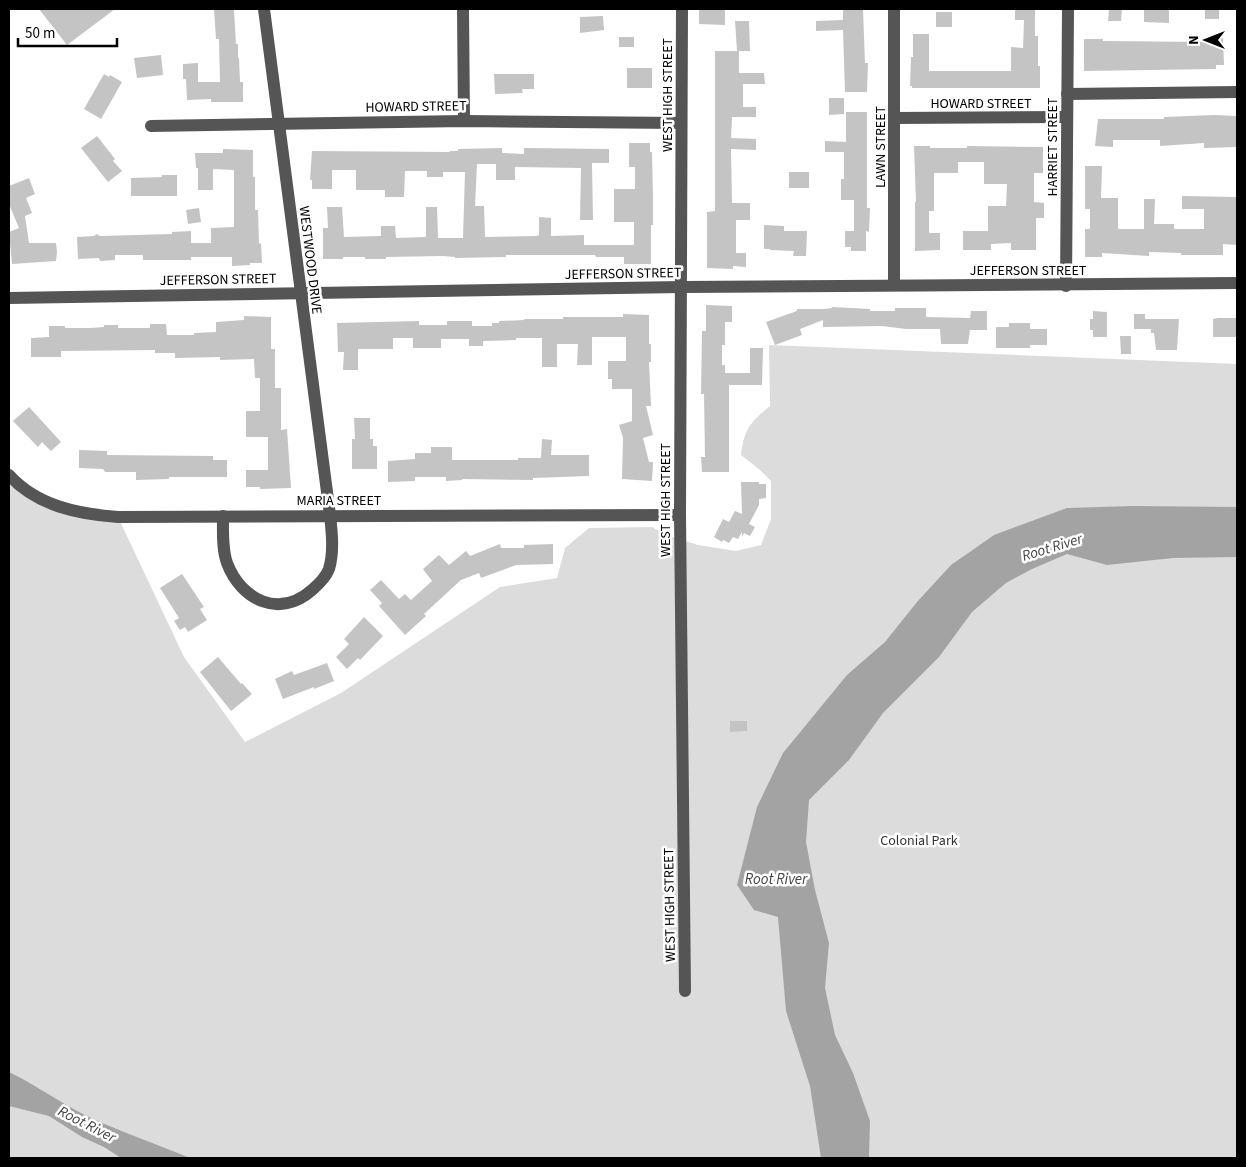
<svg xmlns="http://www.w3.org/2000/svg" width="1246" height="1167" font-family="'Source Sans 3',sans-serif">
<rect width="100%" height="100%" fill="#fff"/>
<!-- green -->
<path fill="#dcdcdc" d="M769 345 1237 364V1158H9V483L32 493 118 517 184 657 245 742 341 693 500 587 557 578 565 548 589 528 652 527 666 535 698 545 736 551 761 545 771 519V481L760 470 741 455C744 430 750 422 770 406Z"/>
<!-- water -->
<g fill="#a3a3a3">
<polygon points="1133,506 1237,507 1237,557 1173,558 1107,565 1067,554 1032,569 1006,583 972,612 939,657 883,713 849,760 809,800 806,842 815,890 829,943 825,988 835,1035 853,1073 870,1121 869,1158 821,1158 810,1086 786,1011 778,917 754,910 737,885 757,807 783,753 847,675 885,642 917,602 951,565 994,535 1067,508"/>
<path d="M9 1072C34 1084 58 1101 83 1114 118 1131 154 1143 190 1158H121L104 1147 82 1137 49 1116 9 1106Z"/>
</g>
<!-- building -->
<g fill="#c4c4c4">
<polygon points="39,9 115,9 67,45"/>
<polygon points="214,9 234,10 236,44 238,44 238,58 239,58 240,82 243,82 243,102 211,102 211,99 187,100 186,79 183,79 183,64 198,63 198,82 220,82 219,39 216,39"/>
<polygon points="699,9 725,9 725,25 699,24"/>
<polygon points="843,9 863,9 865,63 868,63 867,92 845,92 843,30 816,31 816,21 843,20"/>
<polygon points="1015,9 1035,9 1035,36 1038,36 1038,66 1040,66 1040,88 912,88 912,86 910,86 911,57 913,57 913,34 929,34 929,71 1011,71 1011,47 1023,48 1024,20 1015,20"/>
<polygon points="1109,9 1122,9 1121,21 1108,21"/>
<polygon points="1144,9 1169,9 1169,23 1144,22"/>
<rect x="1205" y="9" width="14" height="10"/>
<rect x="936" y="12" width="16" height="15"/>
<polygon points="603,16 604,30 580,33 580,17"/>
<polygon points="735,21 749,21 750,51 739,51 739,73 764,73 765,84 743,84 743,107 756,107 756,117 732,117 731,138 756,139 756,150 731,149 732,203 750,203 750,220 736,220 736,253 746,253 746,267 733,266 733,269 707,268 707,212 715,211 715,51 737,51"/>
<rect x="619" y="37" width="15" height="10"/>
<polygon points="1223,38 1224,65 1216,65 1216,69 1084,71 1084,39 1103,39 1103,41 1205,42 1205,39"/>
<polygon points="161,55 163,75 137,78 134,58"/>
<rect x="627" y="68" width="25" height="20"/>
<polygon points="104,74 109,77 110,75 122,82 101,119 84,109"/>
<polygon points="494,74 534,74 534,89 522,89 523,93 495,94"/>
<polygon points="829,98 844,98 844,114 829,115"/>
<polygon points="846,112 867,112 867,208 870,208 869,232 866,231 866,251 851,251 851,247 845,247 845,231 854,231 854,200 841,200 841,179 844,179 844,152 825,152 825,141 846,142"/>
<polygon points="1214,115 1237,116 1237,147 1204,148 1204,143 1160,146 1160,140 1113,140 1113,147 1095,146 1098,119 1164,119 1164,117"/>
<polygon points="97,136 115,159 113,161 122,171 108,182 81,148"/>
<polygon points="629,143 650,143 650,152 652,152 653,197 653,225 651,225 651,264 624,264 624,257 596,257 595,255 506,255 506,257 455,258 455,257 443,256 386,257 386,259 365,259 365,257 343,257 343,259 323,259 323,228 328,228 327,207 342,207 344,237 381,236 381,226 395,226 396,238 426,237 426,207 437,207 438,238 463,238 465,172 443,172 443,177 427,177 427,171 405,171 404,197 385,197 385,190 356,190 356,170 332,170 332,189 312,189 312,180 310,180 312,151 450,152 450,151 458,151 458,149 502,148 502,153 524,154 524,148 609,149 609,163 592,163 593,220 580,220 581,168 515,167 515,180 496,180 496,164 477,164 475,206 484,206 485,237 537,236 539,235 539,217 551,218 551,236 584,235 584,245 634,245 634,222 614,222 614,189 635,189 635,167 629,167"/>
<polygon points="914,146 930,146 930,148 967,148 967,146 1043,147 1043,173 1034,173 1034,202 1044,203 1044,218 1036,218 1036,250 1011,250 1011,243 991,244 991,250 963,250 963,231 988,231 988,206 1006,206 1007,184 984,184 984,162 958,162 958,173 934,173 934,211 929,211 929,233 940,233 940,250 915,251 915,202 916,202"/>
<polygon points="223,149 253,150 253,177 255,177 255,210 258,210 259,244 261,243 262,263 250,263 250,265 232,266 232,257 191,257 191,260 143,260 143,255 115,255 115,260 100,261 99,258 78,259 77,237 94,236 97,234 100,236 172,234 172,232 191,231 191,243 211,243 211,228 234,227 234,170 213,169 213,190 198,190 198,168 196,168 195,153 223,153"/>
<polygon points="1085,166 1102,166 1101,198 1118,198 1118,229 1144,229 1144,199 1155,199 1154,224 1174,224 1174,229 1204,229 1204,209 1182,209 1182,196 1237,197 1237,245 1223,244 1223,255 1181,255 1181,253 1149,252 1149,256 1102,253 1102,257 1085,257 1085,229 1090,229 1090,209 1085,209"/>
<rect x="789" y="172" width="20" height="16"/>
<polygon points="162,175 177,175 177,196 131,196 131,178 162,177"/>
<polygon points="29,178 35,194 26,198 32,213 25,216 29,243 56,243 57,252 56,261 12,264 9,232 19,228 9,204 9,186"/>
<polygon points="199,208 201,222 188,224 186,210"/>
<polygon points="764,225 784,226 784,231 807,231 806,256 793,256 794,251 770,250 770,249 764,249"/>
<polygon points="706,305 732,306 732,322 725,322 725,345 722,345 722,365 725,365 725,373 750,373 750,348 763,348 762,385 729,385 729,472 702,472 701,457 705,457 704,394 701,394 702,331 706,331"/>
<polygon points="832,307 870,309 870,311 895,311 895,308 926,308 926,317 970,318 971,311 987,311 987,330 970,330 968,344 941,344 940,329 906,329 882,326 823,327 823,320 800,329 802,335 775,345 766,322 797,311 797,309 824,309 832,308"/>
<polygon points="1093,311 1107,312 1107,337 1093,337 1093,330 1090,330 1090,319 1093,319"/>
<polygon points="623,314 649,315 649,344 651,344 651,362 649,362 651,406 646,406 653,435 643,438 649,462 653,462 652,481 622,479 623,438 619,425 632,421 632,389 612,389 612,379 608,379 608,361 626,361 626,337 592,337 592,365 577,365 578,344 557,344 557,367 542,367 542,338 516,338 516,340 483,341 483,346 469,346 469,339 441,339 441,348 413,348 413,338 393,338 393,349 358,349 358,370 343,370 344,352 338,352 337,323 419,321 419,325 447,325 447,321 472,321 472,326 492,326 492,323 499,323 499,321 524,320 524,319 563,319 563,317 623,317"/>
<polygon points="1134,314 1145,314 1145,319 1179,319 1177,350 1156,350 1154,333 1151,333 1151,329 1134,329"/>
<polygon points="244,316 271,317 271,349 275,349 275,388 281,388 281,430 287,429 291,488 260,489 260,487 246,487 246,470 268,470 268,437 246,437 246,411 260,411 260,378 255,378 254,359 220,360 220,357 175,358 175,353 155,353 155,350 61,351 61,357 31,357 31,338 49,337 49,326 65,326 65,328 90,328 104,327 104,325 118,325 118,328 150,328 150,324 166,324 167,335 194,335 194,333 216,332 216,322 244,320"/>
<polygon points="1218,318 1237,318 1237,337 1213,337 1213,319"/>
<polygon points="1009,323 1030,323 1030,329 1047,329 1047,345 1030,345 1030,348 996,348 996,327 1009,327"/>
<polygon points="1120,336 1131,336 1131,354 1121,354"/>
<polygon points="29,407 61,442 51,451 42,442 38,447 13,421"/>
<polygon points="354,418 370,418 370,439 373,439 373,446 377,446 377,469 352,469 352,439 355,439"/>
<polygon points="542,439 552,440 551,455 589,455 589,476 533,478 533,480 462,479 462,480 446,481 446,477 415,477 415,481 388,482 388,461 415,459 415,453 431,453 431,447 452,447 452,460 518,460 518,458 541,458"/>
<polygon points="79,450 107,451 107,455 213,456 213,460 227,460 227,477 169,477 169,479 136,480 136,472 105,472 103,469 79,468"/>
<polygon points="741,482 759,482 759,484 766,484 766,498 759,499 759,505 749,524 755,527 750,536 744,533 742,537 742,532 738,539 733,537 729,543 723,540 722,542 714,537 723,519 729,522 735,511 742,514"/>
<polygon points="500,544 501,548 524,548 524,545 553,544 553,564 516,565 481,578 479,573 461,580 424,614 426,616 405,635 379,606 382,603 370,590 381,580 399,599 405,594 411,600 432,581 423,569 439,555 449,565 466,551 470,556"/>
<polygon points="182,574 204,607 200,609 207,620 188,632 185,627 180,630 174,621 179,618 160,588"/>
<polygon points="364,617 383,636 360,660 358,658 347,669 336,657 349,644 344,639"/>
<polygon points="218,657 241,684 242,683 252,694 231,711 200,672"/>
<polygon points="327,663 334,681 314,689 314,687 283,699 275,679 292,671 294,675"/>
<polygon points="730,721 747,721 747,731 730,732"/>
</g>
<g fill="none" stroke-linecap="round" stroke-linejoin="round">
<!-- minor -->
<g stroke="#555" stroke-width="12">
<polyline points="463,9 464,121"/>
<polyline points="682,9 680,515 685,991"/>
<polyline points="894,9 894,285"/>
<polyline points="1067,94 1237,92"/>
<polyline points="895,118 1066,117"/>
<polyline points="151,126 464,121 681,123"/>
<polyline points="1066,286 1068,9"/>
<path d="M9 298C233 293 457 289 682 287 867 285 1052 286 1237 283"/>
<path d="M9 475C37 506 78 514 118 517L680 515"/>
<path d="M223 516C223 531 222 549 227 563 241 600 279 619 312 590 319 584 326 577 329 569 334 552 332 533 330 515L264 9"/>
</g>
</g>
<g text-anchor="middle" stroke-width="5" stroke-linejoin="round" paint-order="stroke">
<!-- street labels -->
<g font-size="14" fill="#000" stroke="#fff">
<text transform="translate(667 95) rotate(-90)" y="5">WEST HIGH STREET</text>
<text x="981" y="108">HOWARD STREET</text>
<text transform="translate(416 106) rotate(-1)" y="5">HOWARD STREET</text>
<text transform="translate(880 147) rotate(-90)" y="5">LAWN STREET</text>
<text transform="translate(1052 147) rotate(-90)" y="5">HARRIET STREET</text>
<text transform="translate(311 260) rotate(83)" y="5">WESTWOOD DRIVE</text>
<text x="1028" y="275">JEFFERSON STREET</text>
<text transform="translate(623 273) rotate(-1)" y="5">JEFFERSON STREET</text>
<text transform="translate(218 279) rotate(-1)" y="5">JEFFERSON STREET</text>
<text x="339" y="505">MARIA STREET</text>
<text transform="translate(665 500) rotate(-90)" y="5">WEST HIGH STREET</text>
<text transform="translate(669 905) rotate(-91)" y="5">WEST HIGH STREET</text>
</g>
<!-- park labels -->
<g font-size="14" fill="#333" stroke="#fff">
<text x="919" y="845">Colonial Park</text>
</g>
<!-- water labels -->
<g font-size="15" font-style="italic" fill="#444" stroke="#fff">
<text transform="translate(1052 547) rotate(-17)" y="5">Root River</text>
<text x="776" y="884">Root River</text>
<text transform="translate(87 1124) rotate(27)" y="5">Root River</text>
</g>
</g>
<!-- border -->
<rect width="1246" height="1167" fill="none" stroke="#000000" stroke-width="20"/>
<!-- north arrow -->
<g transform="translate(1206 40) rotate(270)" stroke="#ffffff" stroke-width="4" paint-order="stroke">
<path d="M0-4L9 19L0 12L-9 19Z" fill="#000000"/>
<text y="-8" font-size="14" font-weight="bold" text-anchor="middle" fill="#000000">N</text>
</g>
<!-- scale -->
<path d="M18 38v8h99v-8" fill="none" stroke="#000000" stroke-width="2.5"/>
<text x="25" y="38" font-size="15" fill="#000000" stroke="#ffffff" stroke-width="4" paint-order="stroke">50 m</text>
</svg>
